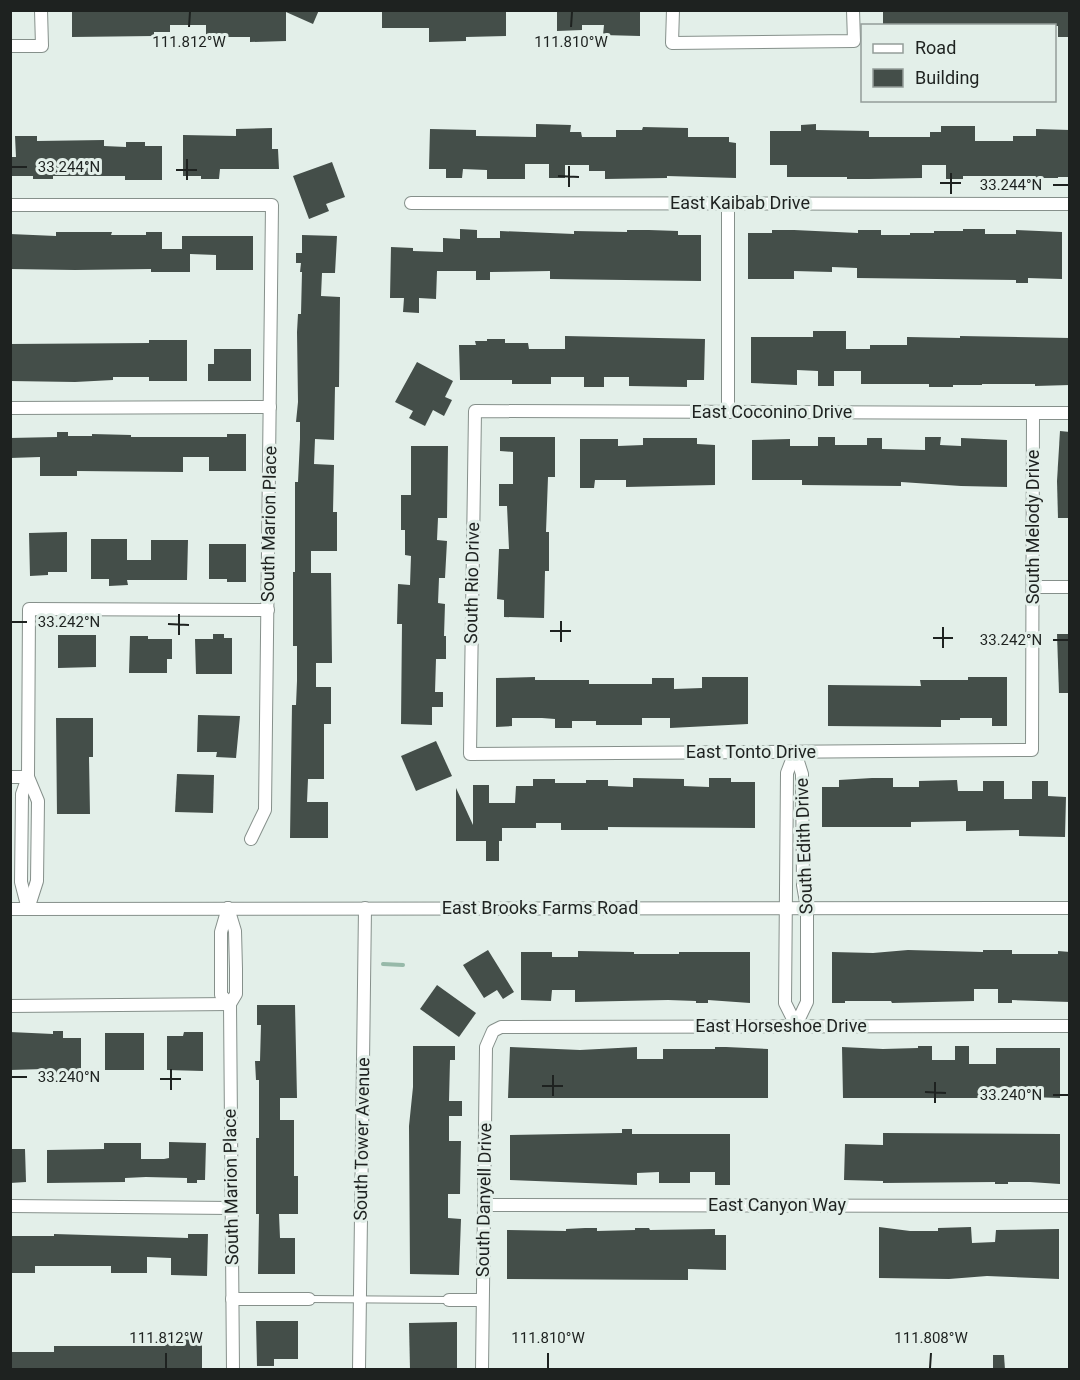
<svg xmlns="http://www.w3.org/2000/svg" width="1080" height="1380" font-family="Roboto,sans-serif">
<rect width="100%" height="100%" fill="#e3efe9"/>
<g fill="none" stroke-linecap="round" stroke-linejoin="round">
<!-- stream -->
<polyline stroke="#97b9a9" stroke-width="4" points="383,964 403,965"/>
</g>
<!-- building -->
<g fill="#444e49">
<polygon points="72,10 319,10 313,24 286,12 286,41 250,42 250,37 206,37 206,25 170,25 170,32 154,32 154,36 72,37"/>
<polygon points="382,10 506,10 506,36 466,37 466,41 429,42 429,28 382,28"/>
<polygon points="557,10 640,10 640,36 603,35 604,25 582,25 582,30 557,31"/>
<polygon points="883,10 1070,10 1070,37 1058,37 1058,26 883,26"/>
<polygon points="536,124 571,125 570,132 581,132 582,137 616,137 616,130 642,130 643,127 688,128 688,137 729,137 729,142 736,143 736,178 667,176 667,178 605,179 605,171 589,171 589,165 565,165 565,178 549,178 549,164 525,164 525,179 487,179 487,170 463,169 462,178 446,178 446,169 429,169 430,129 476,130 476,136 536,137"/>
<polygon points="816,124 816,130 869,131 869,137 930,137 930,132 941,132 941,126 975,126 975,141 1013,141 1013,136 1036,136 1036,129 1070,130 1070,177 1058,177 1058,178 1035,178 1035,176 963,176 963,179 946,179 946,165 922,165 922,178 869,179 847,179 847,177 787,177 787,165 770,165 770,131 801,131 801,125"/>
<polygon points="272,128 272,149 278,149 279,169 220,169 219,179 201,179 201,176 183,176 183,135 236,136 236,129"/>
<polygon points="15,136 37,136 37,141 104,140 104,146 126,147 126,142 145,142 145,146 162,146 162,180 125,180 125,176 53,176 53,179 33,179 33,176 10,176 10,157 16,157"/>
<polygon points="332,162 345,197 326,204 329,211 309,219 293,176"/>
<polygon points="460,229 477,230 477,238 500,238 500,231 574,234 574,231 627,232 627,230 649,230 678,231 678,235 701,235 701,281 550,279 550,271 490,272 490,280 476,280 476,271 437,271 436,299 419,298 419,313 403,312 404,298 390,298 391,247 413,248 413,251 443,252 443,238 460,239"/>
<polygon points="963,229 985,229 985,234 1016,234 1016,230 1062,232 1062,279 1028,278 1028,283 1016,283 1016,280 857,278 857,268 832,267 832,272 794,271 794,279 748,279 748,233 772,233 772,230 794,230 858,233 858,230 881,230 881,235 910,235 910,233 934,233 934,231 963,231"/>
<polygon points="56,232 112,232 111,235 146,235 146,232 162,232 162,249 182,249 182,236 253,236 253,270 216,270 216,255 190,254 190,272 151,272 151,269 75,270 10,269 10,234 56,236"/>
<polygon points="302,235 337,236 335,273 322,273 321,296 340,297 339,387 335,387 334,440 315,439 314,464 334,465 333,512 337,512 337,551 311,551 311,573 331,573 332,663 316,663 316,687 331,687 331,724 324,724 324,779 308,779 307,802 328,802 328,838 290,838 292,705 296,705 297,681 297,646 293,646 293,572 295,572 295,482 298,482 300,439 300,422 296,422 298,402 297,332 298,314 301,314 302,272 300,272 301,263 296,263 296,253 302,253"/>
<polygon points="813,331 846,331 846,349 870,349 870,345 907,345 907,337 960,338 960,336 1070,338 1070,385 1035,386 1035,384 982,384 982,385 953,385 953,387 929,387 929,384 861,384 861,371 834,371 834,386 818,386 818,371 797,370 797,385 751,383 751,337 813,337"/>
<polygon points="565,336 705,339 704,380 687,380 687,387 629,386 629,377 604,377 604,387 584,387 584,377 551,377 551,384 512,384 512,380 460,380 459,345 476,345 475,341 487,341 487,339 505,339 505,343 528,343 529,349 565,349"/>
<polygon points="149,340 187,340 187,381 149,381 149,377 113,377 113,380 75,382 10,381 10,344 149,343"/>
<polygon points="214,349 251,349 251,381 208,381 208,364 214,364"/>
<polygon points="417,362 453,381 445,397 452,400 444,416 433,410 425,426 409,418 413,411 395,402"/>
<polygon points="1060,431 1070,432 1070,518 1058,518 1057,481"/>
<polygon points="57,432 68,432 68,436 92,436 92,434 131,435 131,437 227,437 227,434 246,434 246,471 209,471 209,457 183,457 183,472 77,471 77,476 40,476 40,457 10,458 10,438 57,437"/>
<polygon points="500,437 555,437 555,477 548,477 546,532 549,532 549,571 545,571 544,618 504,617 504,600 497,599 499,549 509,549 507,506 499,506 499,484 513,484 513,452 500,451"/>
<polygon points="818,437 835,437 835,445 867,445 867,438 882,438 882,449 925,450 925,437 941,437 940,445 961,446 961,438 1007,440 1007,487 961,486 901,482 901,486 802,485 802,480 752,480 752,440 790,439 790,446 818,446"/>
<polygon points="643,438 697,438 697,444 715,445 715,485 626,487 626,480 595,480 594,488 580,488 580,439 618,439 618,446 643,445"/>
<polygon points="411,446 448,446 447,518 438,518 437,540 447,541 445,578 439,578 438,603 445,604 444,636 446,636 446,659 436,659 435,692 443,692 443,707 432,707 432,725 401,724 402,624 397,624 398,584 410,585 411,556 405,555 405,530 401,530 401,495 411,495"/>
<polygon points="67,532 67,572 48,572 48,575 30,576 29,533"/>
<polygon points="91,539 127,539 127,560 151,560 151,540 188,540 187,580 127,580 128,585 109,586 109,579 91,579"/>
<polygon points="209,544 246,544 246,582 227,582 227,579 209,579"/>
<polygon points="213,634 224,634 224,638 232,638 232,674 196,674 195,639 213,639"/>
<polygon points="1057,634 1070,634 1070,693 1059,693"/>
<polygon points="58,635 96,635 96,667 58,668"/>
<polygon points="130,636 148,636 148,639 172,639 172,659 167,659 167,673 129,673"/>
<polygon points="535,677 535,680 589,680 589,684 652,684 652,678 674,678 674,689 702,688 702,677 748,677 748,724 670,728 670,718 642,718 642,725 596,725 596,721 572,721 572,728 555,728 555,719 542,718 512,718 512,726 496,727 496,678"/>
<polygon points="968,677 1007,677 1007,726 992,726 992,718 960,718 960,720 941,720 941,727 828,726 828,685 921,686 920,680 968,680"/>
<polygon points="198,715 240,716 236,758 216,757 217,752 197,752"/>
<polygon points="56,718 93,718 93,757 89,757 90,814 57,814"/>
<polygon points="436,741 452,776 416,791 401,756"/>
<polygon points="177,774 214,775 213,813 175,812"/>
<polygon points="633,778 684,779 684,786 709,787 709,778 731,778 731,782 755,782 755,828 608,827 608,830 561,830 561,823 536,823 536,828 502,828 502,841 499,841 499,861 486,861 486,841 456,841 456,788 473,825 473,785 489,785 489,803 515,803 516,786 533,786 533,779 555,779 555,783 586,783 586,780 608,780 608,786 633,787"/>
<polygon points="872,778 893,778 893,787 919,787 919,781 957,780 958,791 983,791 983,781 1004,781 1004,799 1032,799 1032,781 1048,781 1048,796 1066,797 1065,837 1019,836 1019,830 966,831 966,821 911,822 911,827 822,827 822,787 839,787 839,780"/>
<polygon points="488,950 514,992 503,999 497,990 484,998 463,965"/>
<polygon points="908,950 983,952 983,950 1012,950 1012,954 1058,954 1058,951 1070,952 1070,1002 1012,1000 1012,1003 998,1003 998,989 974,989 974,1001 892,1003 891,1001 845,1001 845,1003 832,1003 832,952 873,953"/>
<polygon points="578,951 634,952 634,954 679,954 679,952 750,952 750,1003 708,1000 708,1003 696,1003 696,1001 668,1000 575,1002 575,990 552,990 551,1001 521,1000 521,952 552,952 552,957 578,957"/>
<polygon points="437,985 476,1013 459,1037 420,1009"/>
<polygon points="257,1005 295,1005 297,1098 280,1098 280,1120 294,1120 294,1176 298,1176 298,1214 279,1214 280,1238 295,1238 295,1274 258,1274 259,1214 256,1214 256,1138 259,1138 259,1080 256,1080 255,1061 260,1061 261,1025 257,1025"/>
<polygon points="53,1031 63,1031 63,1038 81,1038 81,1075 44,1075 44,1069 10,1070 10,1032 53,1034"/>
<polygon points="184,1032 203,1032 203,1071 167,1070 167,1036 183,1036"/>
<rect x="105" y="1033" width="39" height="37"/>
<polygon points="413,1046 455,1046 455,1060 450,1060 449,1101 462,1101 462,1116 449,1116 449,1141 461,1141 460,1194 448,1194 448,1218 461,1219 459,1275 410,1274 409,1126 413,1087"/>
<polygon points="918,1046 932,1046 932,1060 955,1060 955,1046 969,1046 969,1064 996,1064 996,1048 1060,1048 1060,1098 1030,1097 1030,1087 984,1088 984,1098 843,1098 842,1047 883,1049 918,1048"/>
<polygon points="510,1047 580,1050 637,1047 637,1059 663,1059 663,1049 715,1049 715,1047 726,1047 768,1049 768,1098 508,1098"/>
<polygon points="622,1129 632,1129 632,1134 730,1134 730,1185 715,1185 715,1172 690,1172 690,1183 659,1183 659,1172 637,1173 637,1185 510,1180 510,1135 622,1133"/>
<polygon points="883,1133 1060,1134 1060,1184 1030,1182 1008,1182 1008,1184 995,1184 995,1182 883,1183 883,1181 844,1180 845,1144 883,1145"/>
<polygon points="169,1142 206,1143 205,1180 197,1180 197,1183 187,1183 187,1178 146,1177 125,1178 125,1182 47,1183 47,1150 104,1149 104,1143 141,1143 141,1159 164,1159 169,1158"/>
<polygon points="10,1149 25,1149 26,1182 10,1183"/>
<polygon points="879,1227 910,1231 938,1231 938,1228 971,1227 972,1243 995,1242 996,1230 1059,1229 1059,1279 987,1276 949,1279 879,1278"/>
<polygon points="585,1228 597,1228 597,1231 635,1230 635,1228 649,1228 650,1230 715,1229 715,1235 726,1235 726,1270 688,1269 688,1280 507,1279 507,1230 566,1231 566,1229"/>
<polygon points="54,1234 188,1238 188,1234 208,1234 207,1276 171,1275 171,1258 147,1257 147,1273 111,1273 111,1266 35,1266 35,1273 10,1273 10,1236 54,1236"/>
<polygon points="256,1321 298,1321 298,1359 274,1359 274,1366 257,1366"/>
<polygon points="457,1322 457,1370 410,1370 409,1323"/>
<polygon points="165,1339 202,1340 202,1370 10,1370 10,1352 54,1352 54,1346 165,1346"/>
<polygon points="993,1355 1004,1355 1005,1370 993,1370"/>
</g>
<g fill="none" stroke-linecap="round" stroke-linejoin="round">
<defs>
<polyline id="service" points="309,1299 449,1300"/>
<g id="minor">
<polyline points="673,10 672,43 854,41 853,10"/>
<polyline points="10,46 42,46 41,10"/>
<polyline points="411,203 1070,204"/>
<polyline points="10,205 272,205 265,810 251,839"/>
<polyline points="10,408 270,407"/>
<polyline points="728,412 728,203"/>
<polyline points="1033,413 1032,750 470,754 475,411 1033,413 1070,413"/>
<polyline points="1033,587 1070,587"/>
<polyline points="795,752 787,773 785,1003 796,1025"/>
<polyline points="795,752 802,774 803,885 807,908 807,1002 796,1025"/>
<polyline points="10,777 28,777"/>
<polyline points="228,908 235,931 236,969 236,994 230,1004 233,1370"/>
<polyline points="228,908 221,932 221,995 230,1004"/>
<polyline points="10,909 1070,908"/>
<polyline points="28,909 21,882 22,794 28,777 29,609 268,610"/>
<polyline points="28,909 37,881 38,801 28,777"/>
<polyline points="10,1006 230,1004"/>
<polyline points="484,1205 1070,1206"/>
<polyline points="10,1206 232,1208"/>
<polyline points="232,1299 309,1299"/>
<polyline points="449,1300 482,1300"/>
<polyline points="359,1370 365,908"/>
<polyline points="482,1370 486,1047 493,1031 501,1027 1070,1026"/>
</g>
</defs>
<!-- service casing -->
<use href="#service" stroke="#86908b" stroke-width="8"/>
<!-- minor casing -->
<use href="#minor" stroke="#86908b" stroke-width="14"/>
<!-- service -->
<use href="#service" stroke="#fff" stroke-width="6"/>
<!-- minor -->
<use href="#minor" stroke="#fff" stroke-width="12"/>
</g>
<!-- ticks -->
<path fill="none" stroke="#1e2220" stroke-width="2" d="M189 27 190 12M571 27 572 12M12 167H27M176 170H197M558 176 579 177M187 180V159M940 183H961M1053 185H1068M569 187V166M951 194V173M12 622H27M168 624 189 625M550 631H571M179 635V614M933 638H953M1053 640H1068M561 642V621M943 648V627M12 1077H27M160 1079H181M542 1086H563M171 1090V1069M925 1092 946 1093M1053 1095H1068M553 1096V1075M935 1103V1082M166 1368V1353M548 1368V1353M930 1368 931 1353"/>
<g text-anchor="middle" stroke-width="6" stroke-linejoin="round" paint-order="stroke">
<!-- street labels -->
<g font-size="18" fill="#1e2220" stroke="#e3efe9">
<text x="740" y="209">East Kaibab Drive</text>
<text x="772" y="418">East Coconino Drive</text>
<text transform="translate(269 524) rotate(-89)" y="6">South Marion Place</text>
<text transform="translate(1033 527) rotate(-90)" y="6">South Melody Drive</text>
<text transform="translate(472 583) rotate(-89)" y="6">South Rio Drive</text>
<text x="751" y="758">East Tonto Drive</text>
<text transform="translate(804 846) rotate(-92)" y="6">South Edith Drive</text>
<text x="540" y="914">East Brooks Farms Road</text>
<text x="781" y="1032">East Horseshoe Drive</text>
<text transform="translate(362 1139) rotate(-89)" y="6">South Tower Avenue</text>
<text transform="translate(231 1187) rotate(-91)" y="6">South Marion Place</text>
<text transform="translate(484 1200) rotate(-89)" y="6">South Danyell Drive</text>
<text x="777" y="1211">East Canyon Way</text>
</g>
</g>
<g font-size="15" text-anchor="middle" fill="#1e2220" stroke="#e3efe9" stroke-width="6" stroke-linejoin="round" paint-order="stroke">
<text x="189" y="47">111.812°W</text>
<text x="571" y="47">111.810°W</text>
<text x="69" y="172">33.244°N</text>
<text x="1011" y="190">33.244°N</text>
<text x="69" y="627">33.242°N</text>
<text x="1011" y="645">33.242°N</text>
<text x="69" y="1082">33.240°N</text>
<text x="1011" y="1100">33.240°N</text>
<text x="166" y="1343">111.812°W</text>
<text x="548" y="1343">111.810°W</text>
<text x="931" y="1343">111.808°W</text>
</g>
<!-- border -->
<rect width="1080" height="1380" fill="none" stroke="#1e2220" stroke-width="24"/>
<!-- legend -->
<rect x="861" y="24" width="195" height="78" fill="#e3efe9" stroke="#949d99" stroke-width="1.5"/>
<rect x="873" y="44" width="30" height="9" fill="#ffffff" stroke="#949d99" stroke-width="1.5"/>
<text x="915" y="54" font-size="18" fill="#1e2220">Road</text>
<rect x="873" y="69" width="30" height="18" fill="#444e49" stroke="#949d99" stroke-width="1.5"/>
<text x="915" y="84" font-size="18" fill="#1e2220">Building</text>
</svg>
